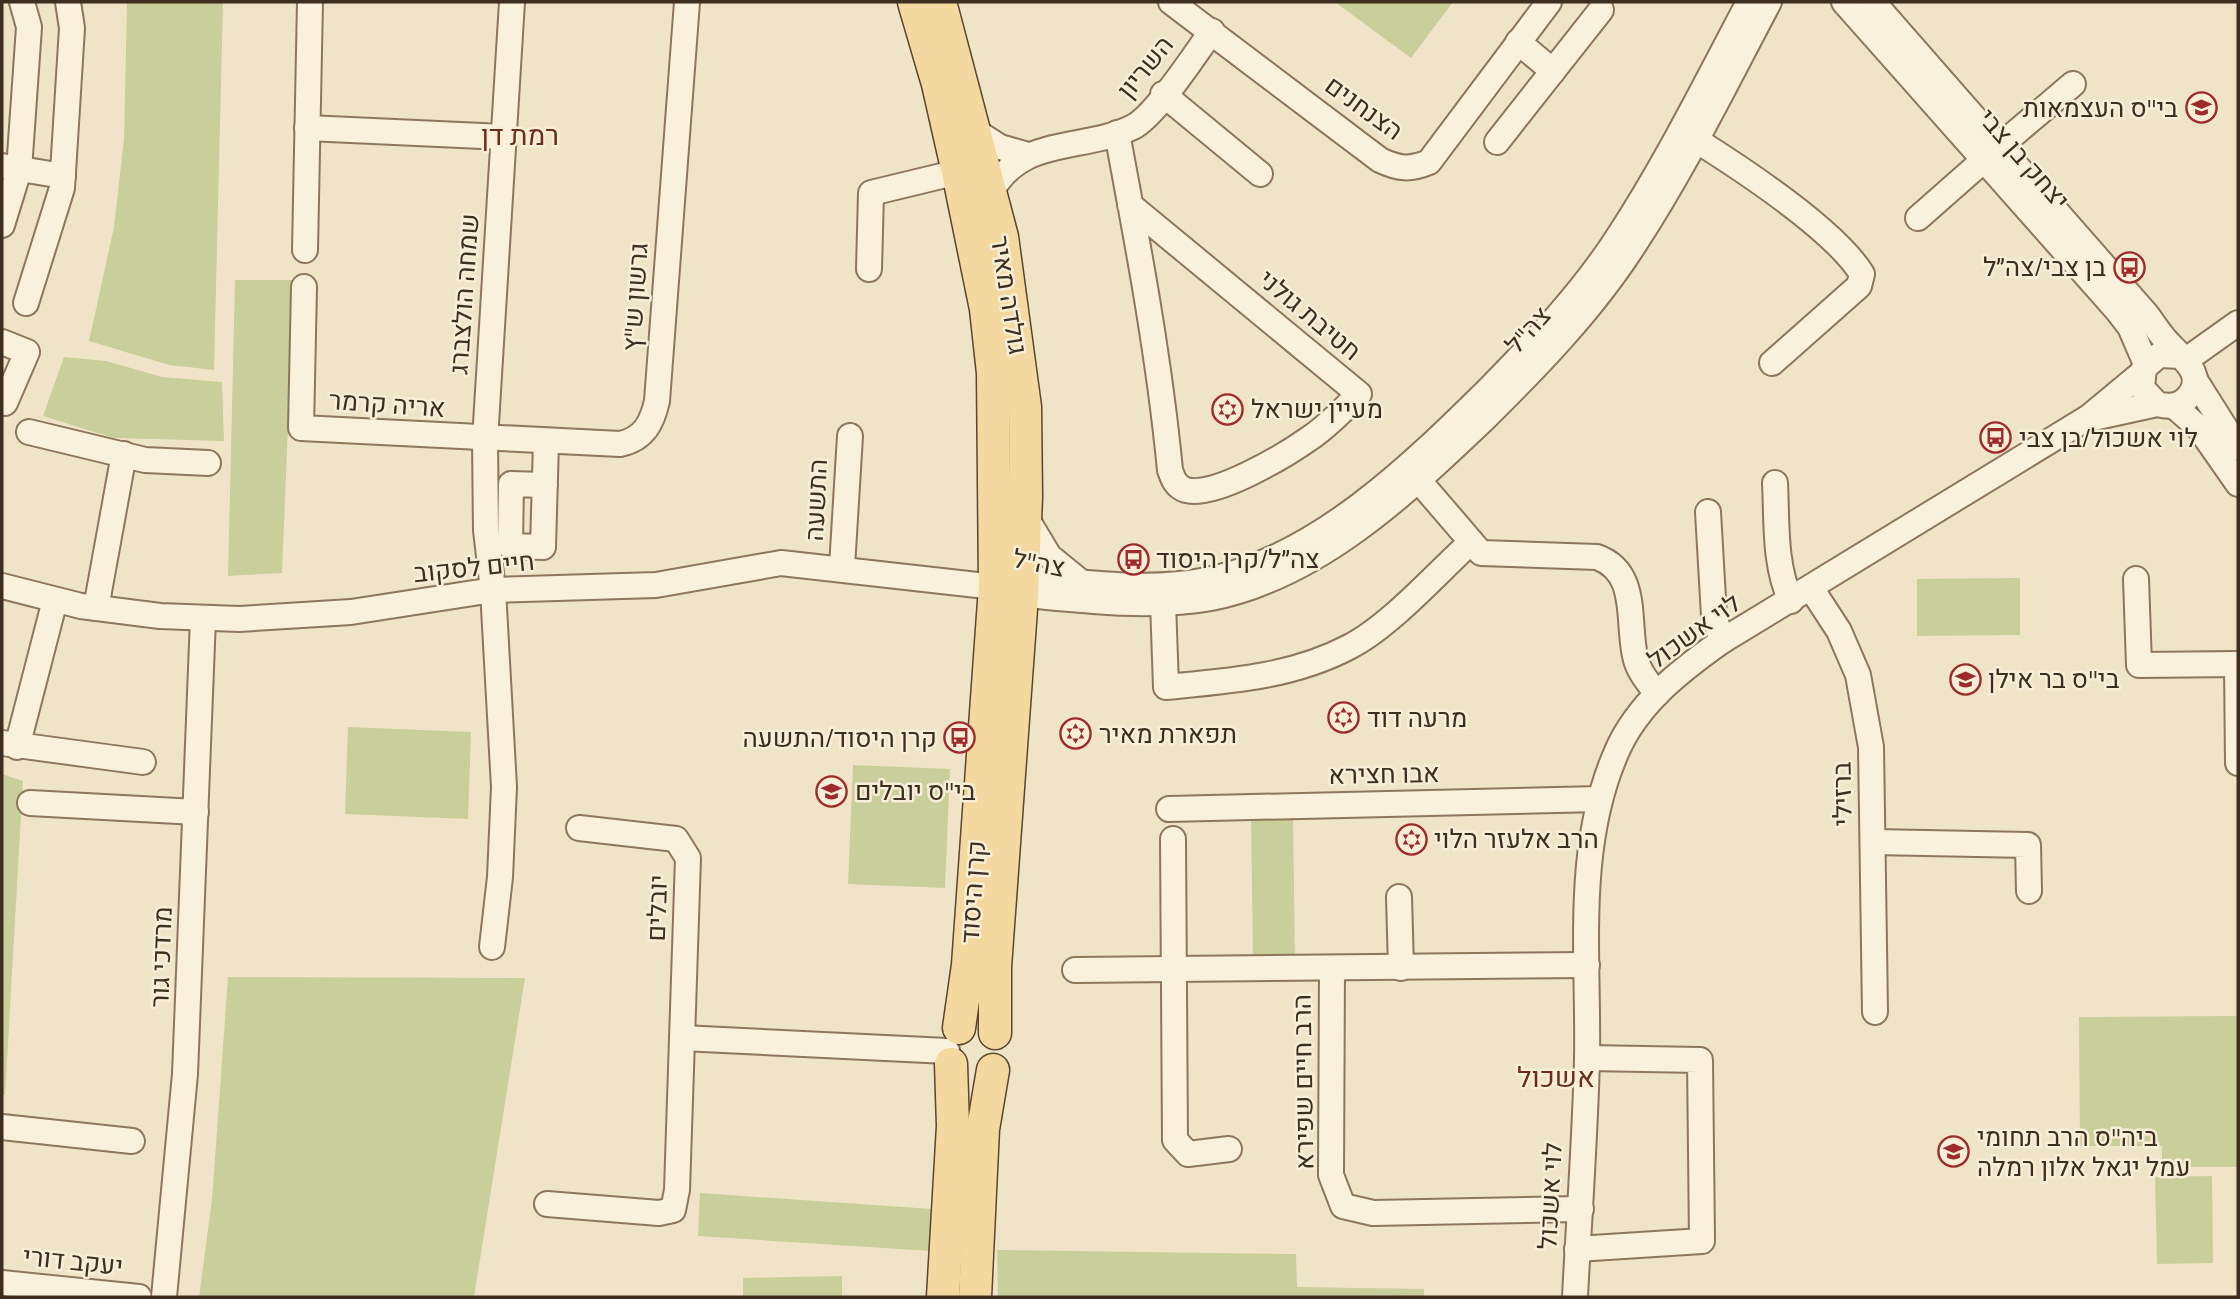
<svg xmlns="http://www.w3.org/2000/svg" width="2240" height="1299" font-family="'Zilla Slab',Heebo,serif">
<rect width="100%" height="100%" fill="#f0e4c8"/>
<!-- green -->
<g fill="#c9cf9b">
<polygon points="127,2 223,2 214,370 169,365 89,341 114,227 124,139"/>
<polygon points="1335,2 1453,2 1411,58"/>
<polygon points="235,280 294,280 282,573 228,576"/>
<polygon points="64,357 106,361 162,377 222,382 224,441 114,438 43,416"/>
<polygon points="2020,578 2020,635 1917,636 1917,579"/>
<polygon points="348,727 471,732 468,819 345,814"/>
<polygon points="853,765 950,769 945,888 848,884"/>
<polygon points="2,774 23,781 5,1095 2,1095"/>
<polygon points="1251,815 1293,815 1295,962 1253,962"/>
<polygon points="228,977 525,978 474,1297 199,1297 212,1200"/>
<polygon points="2238,1016 2238,1167 2162,1167 2162,1146 2080,1146 2079,1017"/>
<polygon points="2212,1176 2213,1263 2157,1264 2155,1177"/>
<polygon points="700,1193 932,1209 930,1251 698,1236"/>
<polygon points="997,1250 1296,1254 1297,1287 1424,1289 1424,1297 998,1297"/>
<polygon points="842,1276 842,1297 743,1297 743,1278"/>
</g>
<g fill="none" stroke-linecap="round" stroke-linejoin="round">
<defs>
<g id="minor">
<path d="M1171 2 1380 160C1399 169 1410 170 1429 162L1549 2"/>
<polyline points="1844,2 2116,309 2130,327 2146,364"/>
<path d="M1873 2 2147 315C2153 323 2158 331 2164 338 2177 355 2209 373 2188 397 2180 407 2168 407 2157 404L2142 388 2144 368 2159 355 2181 356"/>
<polyline points="1518,42 1553,71"/>
<polyline points="1163,94 1260,174"/>
<polyline points="307,128 504,137"/>
<polyline points="975,131 1000,147 1028,155"/>
<path d="M1117 133C1138 245 1159 356 1170 470 1173 479 1176 487 1186 490 1215 498 1286 455 1310 438 1328 426 1343 410 1359 394L1130 205"/>
<path d="M1696 140C1742 169 1834 229 1862 274L1859 286 1772 363"/>
<polyline points="1497,142 1601,10"/>
<polyline points="2000,146 2073,84"/>
<polyline points="2,166 63,176"/>
<path d="M991 192C1022 135 1083 152 1133 127 1156 115 1195 54 1212 31"/>
<polyline points="1918,218 1985,159"/>
<polyline points="2,225 19,170 29,27 22,2"/>
<polyline points="305,250 310,2"/>
<polyline points="869,269 871,193 958,172"/>
<path d="M304 287 301 428 620 444C644 439 652 423 657 401L687 2"/>
<polyline points="26,303 62,188 72,28 68,2"/>
<polyline points="2,342 27,352 5,403 2,402"/>
<polyline points="2186,360 2238,323"/>
<polyline points="2195,380 2238,448"/>
<polyline points="2174,406 2199,428 2238,484"/>
<polyline points="2093,418 2157,404"/>
<polyline points="29,432 145,460 208,463"/>
<path d="M1408 468 1481 553 1597 557C1639 572 1627 620 1635 656 1638 671 1648 682 1657 694"/>
<path d="M1775 483C1777 522 1774 565 1791 601"/>
<polyline points="545,485 511,484 510,546 543,547 546,442"/>
<polyline points="1708,512 1714,616 1722,641"/>
<polyline points="1025,516 1049,556 1081,582"/>
<polyline points="842,567 850,436"/>
<polyline points="2136,579 2139,665 2238,664"/>
<path d="M1005 583 1023 578C1083 582 1148 592 1207 580 1316 559 1412 465 1488 390 1534 343 1582 293 1618 237 1667 162 1707 81 1749 2"/>
<path d="M2 586 81 606 160 616 239 619 351 612 493 590 656 585 781 563 995 587C1027 597 1060 598 1094 601 1132 604 1173 605 1211 598 1318 577 1406 493 1483 420 1537 367 1591 311 1632 248 1684 169 1725 85 1769 2"/>
<polyline points="1811,588 1839,631 1858,675 1871,747 1875,1012"/>
<path d="M1163 602 1166 687C1229 681 1292 677 1349 647 1389 627 1437 573 1471 542"/>
<polyline points="96,608 124,454"/>
<polyline points="2237,664 2238,763"/>
<polyline points="2,743 143,762"/>
<polyline points="17,747 55,600"/>
<polyline points="30,803 196,812"/>
<polyline points="1169,809 1600,799"/>
<polyline points="1173,839 1175,1140 1188,1154 1229,1149"/>
<polyline points="1873,842 2028,845 2029,891"/>
<polyline points="1399,897 1401,968"/>
<polyline points="492,947 500,877 504,787 493,590 486,530 485,440 512,2"/>
<polyline points="1332,969 1331,1175 1343,1206 1373,1213 1581,1209"/>
<polyline points="1075,970 1587,965"/>
<polyline points="682,1038 947,1051"/>
<polyline points="2,1127 132,1141"/>
<polyline points="547,1204 659,1213 673,1210 677,1190 688,858 676,839 579,828"/>
<polyline points="1577,1249 1702,1241 1700,1060 1587,1058"/>
<polyline points="2,1283 139,1297"/>
<polyline points="164,1297 185,1074 203,618"/>
<path d="M1575 1297C1579 1218 1585 1139 1587 1059 1589 956 1574 848 1617 751 1638 703 1681 670 1722 641L2089 417 2142 373"/>
</g>
<g id="major">
<polyline points="914,2 938,84 958,172 986,309 993,373 995,587 968,965 959,1028"/>
<polyline points="940,2 1002,237 1025,407 1026,497 1022,595 995,967 995,1033"/>
<polyline points="943,1297 953,1126 951,1064"/>
<polyline points="975,1297 983,1129 993,1070"/>
</g>
</defs>
<!-- minor casing -->
<use href="#minor" stroke="#8d765c" stroke-width="28"/>
<!-- major casing -->
<use href="#major" stroke="#5b4430" stroke-width="35"/>
<!-- minor -->
<use href="#minor" stroke="#faf1dc" stroke-width="24"/>
<!-- major -->
<use href="#major" stroke="#f3d9a0" stroke-width="32"/>
</g>
<!-- icons -->
<defs>
<symbol id="school-ring" viewBox="-11 -11 22 22"><circle r="9.5" fill="#f7eed8" stroke="#9e2a2b" stroke-width="1.5"/><path d="M0-5L7-2L0 1L-7-2ZM-4 1L0 2.5L4 1V4Q0 6-4 4Z" fill="#9e2a2b"/></symbol>
<symbol id="bus-ring" viewBox="-11 -11 22 22"><circle r="9.5" fill="#f7eed8" stroke="#9e2a2b" stroke-width="1.5"/><path d="M-5-6H5V4H4V6H2V4H-2V6H-4V4H-5ZM-3.5-4V0h7V-4ZM-3.5 1.2v1.5H-2V1.2ZM2 1.2v1.5H3.5V1.2Z" fill="#9e2a2b"/></symbol>
<symbol id="synagogue-ring" viewBox="-11 -11 22 22"><circle r="9.5" fill="#f7eed8" stroke="#9e2a2b" stroke-width="1.5"/><path d="M0-6.5L5.6 3.2H-5.6ZM0 6.5L5.6-3.2H-5.6Z" fill="#9e2a2b"/></symbol>
</defs>
<g fill-rule="evenodd">
<use href="#school-ring" x="2184" y="90" width="35" height="35"/>
<use href="#bus-ring" x="2112" y="250" width="35" height="35"/>
<use href="#synagogue-ring" x="1210" y="392" width="35" height="35"/>
<use href="#bus-ring" x="1978" y="420" width="35" height="35"/>
<use href="#bus-ring" x="1116" y="542" width="35" height="35"/>
<use href="#school-ring" x="1948" y="662" width="35" height="35"/>
<use href="#synagogue-ring" x="1326" y="700" width="35" height="35"/>
<use href="#synagogue-ring" x="1058" y="716" width="35" height="35"/>
<use href="#bus-ring" x="942" y="720" width="35" height="35"/>
<use href="#school-ring" x="814" y="774" width="35" height="35"/>
<use href="#synagogue-ring" x="1394" y="822" width="35" height="35"/>
<use href="#school-ring" x="1936" y="1134" width="35" height="35"/>
</g>
<g text-anchor="middle" stroke-width="5" stroke-linejoin="round" paint-order="stroke">
<!-- street labels -->
<g font-size="26" fill="#3d2e20" stroke="#f7eed8">
<text transform="translate(1145 67) rotate(-51)" y="9">השריון</text>
<text transform="translate(1364 108) rotate(36)" y="9">הצנחנים</text>
<text transform="translate(2024 159) rotate(49)" y="9">יצחק בן צבי</text>
<text transform="translate(464 294) rotate(-86)" y="9">שמחה הולצברג</text>
<text transform="translate(1009 295) rotate(81)" y="9">גולדה מאיר</text>
<text transform="translate(635 297) rotate(-86)" y="9">גרשון ש"ץ</text>
<text transform="translate(1310 315) rotate(40)" y="9">חטיבת גולני</text>
<text transform="translate(1528 330) rotate(-48)" y="9">צה"ל</text>
<text transform="translate(387 404) rotate(4)" y="9">אריה קרמר</text>
<text transform="translate(816 500) rotate(-87)" y="9">התשעה</text>
<text transform="translate(1039 563) rotate(11)" y="9">צה"ל</text>
<text transform="translate(474 567) rotate(-6)" y="9">חיים לסקוב</text>
<text transform="translate(1694 631) rotate(-36)" y="9">לוי אשכול</text>
<text transform="translate(1384 774) rotate(-1)" y="9">אבו חצירא</text>
<text transform="translate(1842 794) rotate(-91)" y="9">ברזילי</text>
<text transform="translate(973 892) rotate(-86)" y="9">קרן היסוד</text>
<text transform="translate(657 908) rotate(-88)" y="9">יובלים</text>
<text transform="translate(161 957) rotate(-88)" y="9">מרדכי גור</text>
<text transform="translate(1303 1082) rotate(-91)" y="9">הרב חיים שפירא</text>
<text transform="translate(1550 1196) rotate(-87)" y="9">לוי אשכול</text>
<text transform="translate(73 1261) rotate(6)" y="9">יעקב דורי</text>
</g>
<!-- poi labels -->
<g font-size="26" fill="#3d2e20" stroke="#f7eed8" text-anchor="start">
<text x="2178" y="117" text-anchor="end">בי"ס העצמאות</text>
<text x="2106" y="276" text-anchor="end">בן צבי/צה״ל</text>
<text x="1251" y="418">מעיין ישראל</text>
<text x="2019" y="447">לוי אשכול/בן צבי</text>
<text x="1156" y="568">צה״ל/קרן היסוד</text>
<text x="1988" y="688">בי"ס בר אילן</text>
<text x="1367" y="727">מרעה דוד</text>
<text x="1099" y="743">תפארת מאיר</text>
<text x="937" y="747" text-anchor="end">קרן היסוד/התשעה</text>
<text x="855" y="800">בי"ס יובלים</text>
<text x="1434" y="848">הרב אלעזר הלוי</text>
<text x="1977" y="1146">ביה"ס הרב תחומי<tspan x="1977" dy="30">עמל יגאל אלון רמלה</tspan></text>
</g>
<!-- neighbourhood labels -->
<g font-size="28" fill="#6b2e1e" stroke="#f7eed8">
<text x="520" y="145">רמת דן</text>
<text x="1556" y="1087">אשכול</text>
</g>
</g>
<!-- border -->
<rect width="2240" height="1299" fill="none" stroke="#3d2e20" stroke-width="7"/>
</svg>
